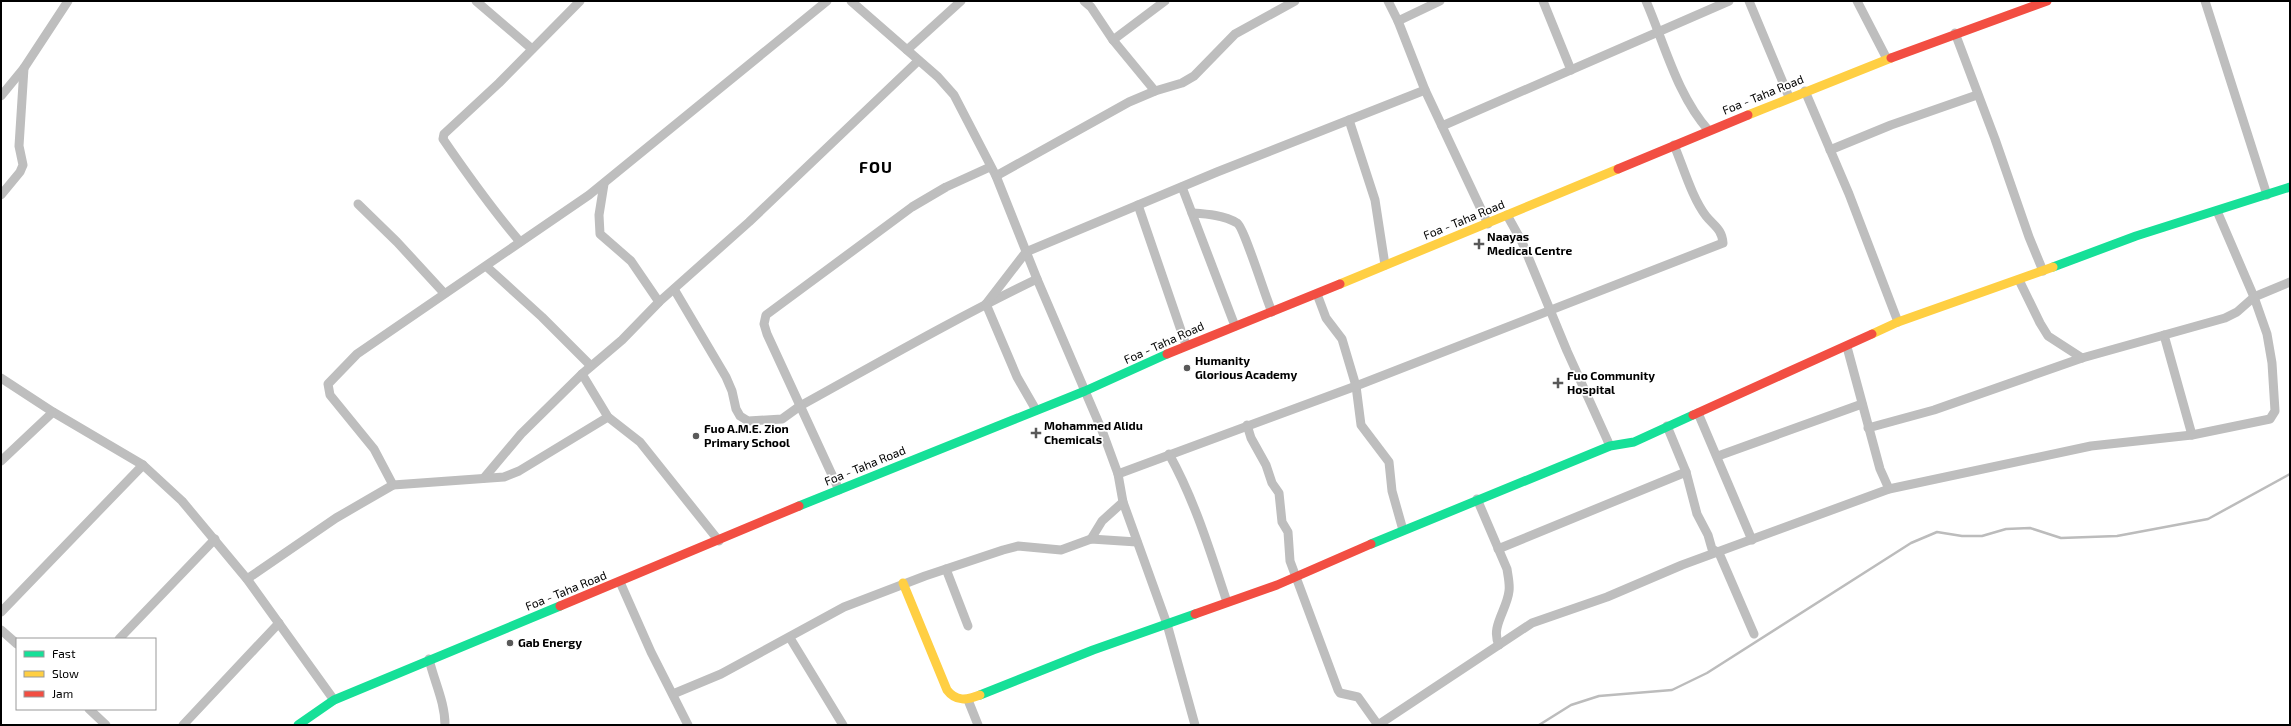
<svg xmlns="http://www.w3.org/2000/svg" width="2291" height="726" font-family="'Exo 2',sans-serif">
<rect width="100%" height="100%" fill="#fff"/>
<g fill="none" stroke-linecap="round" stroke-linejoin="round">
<!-- stream -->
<polyline stroke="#bcbcbc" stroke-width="2.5" points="1539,725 1571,705 1599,696 1672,690 1707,673 1911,543 1937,532 1962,536 1982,536 2006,529 2030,528 2061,538 2117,536 2208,519 2290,474"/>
<!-- street -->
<g stroke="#bebebe" stroke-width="9">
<polyline points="476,1 532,49"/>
<polyline points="851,1 938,77 954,95 996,176 1037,279 1103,433 1118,474 1123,502 1167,624 1195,725"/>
<polyline points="1084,1 1091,7 1113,40 1155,91"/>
<polyline points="1388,1 1398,21 1425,90 1488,224"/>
<polyline points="1543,1 1571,70"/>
<path d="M1646 1C1665 45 1677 95 1709 131"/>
<polyline points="1749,1 1789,97"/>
<polyline points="1857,1 1887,59"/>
<polyline points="2205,1 2267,195"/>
<polyline points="1398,21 1440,1"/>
<polyline points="1955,33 1995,139 2029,237 2043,271"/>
<polyline points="1113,40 1165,1"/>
<polyline points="907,50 961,1"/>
<polyline points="1805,91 1849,194 1898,322"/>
<polyline points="1,96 24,68 68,1"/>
<polyline points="1349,120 1375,200 1385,265"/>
<polyline points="1442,126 1729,1"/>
<polyline points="1830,150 1891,125 1977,95"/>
<polyline points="996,176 1129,102 1155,91 1182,83 1194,76 1235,34 1295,1"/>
<polyline points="604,184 599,215 600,234 631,261 659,302"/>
<polyline points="1182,187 1235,326"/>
<polyline points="1,195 20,172 23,165 19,146 24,68"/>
<polyline points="358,204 397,242 444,293"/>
<polyline points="1138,205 1186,345"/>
<path d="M1192 213C1207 214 1224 215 1237 223 1244 227 1266 299 1272 312"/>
<polyline points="1507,215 1522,242 1567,351 1610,446"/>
<path d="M520 242C492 209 467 174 443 139L444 134 499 83 580 1"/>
<polyline points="487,267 542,317 591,366"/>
<polyline points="2019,280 2040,323 2048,336 2082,358"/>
<path d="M674 289 726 377 732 391 736 409 740 416 748 421 782 419 800 406C878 363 956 318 1037 279"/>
<polyline points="1317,294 1326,318 1342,339 1356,386 1361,425 1389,462 1392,491 1403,530"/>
<polyline points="986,304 1026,252 1217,172 1425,90"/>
<polyline points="986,304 1017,377 1036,410"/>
<polyline points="2164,335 2192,435"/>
<polyline points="1847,347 1880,469 1889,489"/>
<polyline points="1,378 53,412 143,465 182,501 247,579 334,700"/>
<polyline points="1698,413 1752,540"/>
<polyline points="1247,425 1251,438 1266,465 1272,483 1279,493 1282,522 1288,532 1290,561 1338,690 1340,693 1358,697 1378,725"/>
<polyline points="1667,426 1686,472 1697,514 1708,535 1712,549 1719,553 1754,634"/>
<polyline points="1868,428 1934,410 2082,358 2225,318 2237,312 2254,297 2290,282"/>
<path d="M1169 454C1195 501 1210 551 1227 602"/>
<polyline points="1718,456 1862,404"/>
<polyline points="1,461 53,412"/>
<path d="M1118 474 1356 386 1723 243C1722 229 1714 226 1706 216 1692 198 1683 166 1674 145"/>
<polyline points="484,478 521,434 582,374"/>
<polyline points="393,485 374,449 330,395 328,384 357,354 589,195 827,1"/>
<polyline points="839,490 767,334 764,324 766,315 912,207 946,187 990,167"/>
<path d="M1477 499 1507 569C1508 576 1510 584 1509 591 1507 610 1490 627 1499 645"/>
<polyline points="1091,539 1102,521 1123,502"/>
<polyline points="719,541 640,442 608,417 582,374 622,340 659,302 749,222 918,61"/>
<polyline points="1498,549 1686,472"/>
<polyline points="946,569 968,626"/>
<polyline points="247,579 336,518 393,485 504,477 519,471 608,417"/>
<polyline points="620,582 651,652 688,725"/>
<polyline points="1,612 143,465"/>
<polyline points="1,630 17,644"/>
<polyline points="790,638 843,725"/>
<polyline points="119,639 215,539"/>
<path d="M429 659C434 681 445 702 445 725"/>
<polyline points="673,694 721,674 844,607 925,576 1003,550 1018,546 1061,550 1091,539 1137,542"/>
<polyline points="968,700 978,725"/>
<polyline points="89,709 106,725"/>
<polyline points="183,725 279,623"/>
<polyline points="1378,725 1532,623 1607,597 1682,565 1889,489 2091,446 2192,435 2270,419 2275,411 2272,363 2267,334 2254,297 2217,211"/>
</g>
<!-- fast -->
<g stroke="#16e098" stroke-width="9">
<polyline points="2053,267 2136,236 2290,187"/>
<polyline points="799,506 1085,391 1167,354"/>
<polyline points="1371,544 1610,446 1634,442 1693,415"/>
<polyline points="980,695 1093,650 1195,614"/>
<polyline points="298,725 334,700 560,606"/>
</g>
<!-- slow -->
<g stroke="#ffcf43" stroke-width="9">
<polyline points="1748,115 1891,58"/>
<polyline points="1340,284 1618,169"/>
<polyline points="1872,334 1898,322 2053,267"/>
<path d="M903 583 947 690C956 702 967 700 980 695"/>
</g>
<!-- jam -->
<g stroke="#f24e42" stroke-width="9">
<polyline points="1891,58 2047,1"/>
<polyline points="1618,169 1748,115"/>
<polyline points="1167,354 1340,284"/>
<polyline points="1693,415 1872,334"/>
<polyline points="560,606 799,506"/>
<polyline points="1195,614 1277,585 1371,544"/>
</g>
</g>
<!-- markers -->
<g fill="#595959" stroke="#fff" stroke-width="1.5">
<path d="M1477 238h4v4h4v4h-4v4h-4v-4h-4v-4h4z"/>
<circle cx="1187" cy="368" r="4"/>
<path d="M1556 377h4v4h4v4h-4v4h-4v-4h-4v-4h4z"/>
<path d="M1034 427h4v4h4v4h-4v4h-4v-4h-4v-4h4z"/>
<circle cx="696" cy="436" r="4"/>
<circle cx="510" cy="643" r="4"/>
</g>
<g text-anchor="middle" stroke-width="3.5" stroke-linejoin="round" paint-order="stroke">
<!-- street labels -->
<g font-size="12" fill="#000" stroke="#fff">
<text transform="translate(1763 95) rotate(-22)" y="4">Foa - Taha Road</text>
<text transform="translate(1464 220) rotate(-22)" y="4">Foa - Taha Road</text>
<text transform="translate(1164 343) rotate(-24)" y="4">Foa - Taha Road</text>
<text transform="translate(865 466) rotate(-22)" y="4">Foa - Taha Road</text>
<text transform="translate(566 591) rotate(-22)" y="4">Foa - Taha Road</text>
</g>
<!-- poi labels -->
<g font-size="12" font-weight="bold" fill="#000" stroke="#fff" text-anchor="start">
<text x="1487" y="241">Naayas<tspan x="1487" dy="14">Medical Centre</tspan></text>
<text x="1195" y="365">Humanity<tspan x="1195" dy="14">Glorious Academy</tspan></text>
<text x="1567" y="380">Fuo Community<tspan x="1567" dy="14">Hospital</tspan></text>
<text x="1044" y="430">Mohammed Alidu<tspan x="1044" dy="14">Chemicals</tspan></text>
<text x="704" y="433">Fuo A.M.E. Zion<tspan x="704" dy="14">Primary School</tspan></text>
<text x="518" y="647">Gab Energy</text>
</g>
<!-- district labels -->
<g font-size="16" font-weight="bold" letter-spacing="1" fill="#000" stroke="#fff">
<text x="876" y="173">FOU</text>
</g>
</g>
<!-- border -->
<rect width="2291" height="726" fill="none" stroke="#000000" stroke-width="4"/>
<!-- legend -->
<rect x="16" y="638" width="140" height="72" fill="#ffffff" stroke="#999999"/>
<rect x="24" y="651" width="20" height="6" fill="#16e098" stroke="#999999"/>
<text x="52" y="658" font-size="12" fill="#000000">Fast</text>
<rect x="24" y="671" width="20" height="6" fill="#ffcf43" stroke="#999999"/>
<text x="52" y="678" font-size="12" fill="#000000">Slow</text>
<rect x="24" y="691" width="20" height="6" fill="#f24e42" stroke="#999999"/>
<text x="52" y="698" font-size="12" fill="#000000">Jam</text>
</svg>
